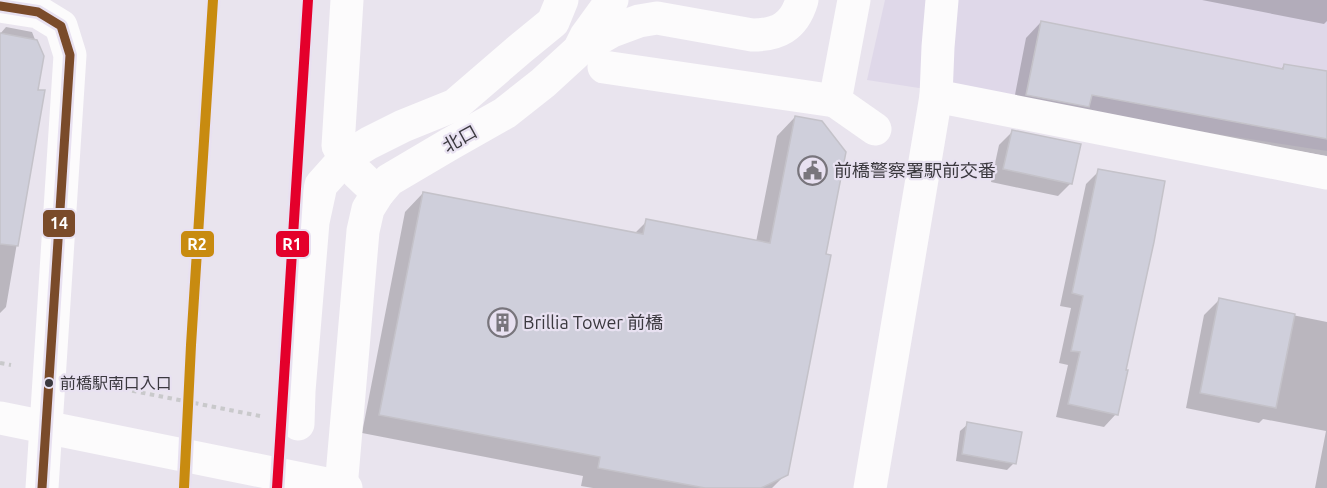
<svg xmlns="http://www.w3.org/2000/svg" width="1327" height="488" font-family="Ubuntu,'Noto Sans JP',sans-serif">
<rect width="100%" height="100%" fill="#e9e4ee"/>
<!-- built -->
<polygon fill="#dfd8e9" points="885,0 1327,0 1327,151 867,80"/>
<!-- shadow -->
<g fill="#0003">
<polygon points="1202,0 1327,0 1327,21 1324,24"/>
<polygon points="1041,22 1280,70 1284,66 1327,73 1327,156 1257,144 1012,110 1026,38"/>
<polygon points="6,27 32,32 42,57 36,91 43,92 6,307 0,313 0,34"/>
<polygon points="795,117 824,255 786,474 772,488 593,488 581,486 583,476 362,433 405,212 423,193 634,234 647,221 756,242 777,136"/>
<polygon points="1012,132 1071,183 1058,196 991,182 999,145"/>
<polygon points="1099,171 1116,414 1104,427 1056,417 1068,365 1059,363 1071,308 1060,306 1086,184"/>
<polygon points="1219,300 1327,322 1327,488 1315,488 1326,431 1263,419 1259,423 1186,408 1204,315"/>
<polygon points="968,424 1014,463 1007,470 956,461 960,431"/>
</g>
<!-- building -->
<g fill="#cfcfdb" stroke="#c4c2c9" stroke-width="1.5">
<polygon points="1041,21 1283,69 1284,64 1327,71 1327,139 1092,95 1089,107 1026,95"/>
<polygon points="0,33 37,40 44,56 38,90 45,90 18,246 0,244"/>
<polygon points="795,116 822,121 846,152 826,254 831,255 788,475 761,488 705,488 598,468 600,457 379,415 423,192 643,234 646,219 770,243"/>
<polygon points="1012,130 1081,144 1072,184 1003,169"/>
<polygon points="1098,169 1165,181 1154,242 1126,370 1128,370 1118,415 1068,404 1080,352 1071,351 1083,296 1072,293"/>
<polygon points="1219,298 1295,314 1276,408 1200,393"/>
<polygon points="967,422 1022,432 1016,464 962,454"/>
</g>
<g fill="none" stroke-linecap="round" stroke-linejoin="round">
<!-- path -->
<g stroke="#c9c9cb" stroke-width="4" stroke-dasharray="4.5 4.5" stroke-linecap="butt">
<polyline points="0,363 11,365"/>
<polyline points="88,382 260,416"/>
</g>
<!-- minor -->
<g stroke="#fcfbfc" stroke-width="33">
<polyline points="347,0 338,146 357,173 378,193"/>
<polyline points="854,0 835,101 875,129"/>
<polyline points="0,6 38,12 61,26 70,55 42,488"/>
<polyline points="581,46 586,36 612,0"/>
<polyline points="604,67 835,101"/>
<polyline points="936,96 1327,173"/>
<polyline points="0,418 346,488"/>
<polyline points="298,424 299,391 313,222 321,185 346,157 369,143 403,126 455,105 520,49 553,22 562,0"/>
<path d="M341 488 363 231 368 209 378 193 389 180 450 144 505 113 543 83 579 50 612 31 639 21 657 18 752 35C778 35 794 27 802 0"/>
<polyline points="870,488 936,96 938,47 942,0"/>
</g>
<defs>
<polyline id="bus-1" points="0,6 38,12 61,26 70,55 42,488"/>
</defs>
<!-- bus-1 casing -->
<use href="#bus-1" stroke="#e8e1f1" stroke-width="14"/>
<!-- bus-1 -->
<use href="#bus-1" stroke="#7a4b2a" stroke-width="9"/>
<defs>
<polyline id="rail-1" points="277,488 308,0"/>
<polyline id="rail-2" points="184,488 191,345 213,0"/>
</defs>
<!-- rail-1 casing -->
<use href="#rail-1" stroke="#e8e1f1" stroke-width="15"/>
<!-- rail-2 casing -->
<use href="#rail-2" stroke="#e8e1f1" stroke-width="15"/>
<!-- rail-1 -->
<use href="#rail-1" stroke="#e4002b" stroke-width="10"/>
<!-- rail-2 -->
<use href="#rail-2" stroke="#c88b10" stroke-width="10"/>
</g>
<!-- icons -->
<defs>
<symbol id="civic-ring" viewBox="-11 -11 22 22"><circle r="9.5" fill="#e8e1f1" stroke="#78757c" stroke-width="1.5"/><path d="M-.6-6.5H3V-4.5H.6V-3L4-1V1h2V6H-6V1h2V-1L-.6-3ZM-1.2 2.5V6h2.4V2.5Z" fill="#78757c"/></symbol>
<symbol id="building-ring" viewBox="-11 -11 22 22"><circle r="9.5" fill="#e8e1f1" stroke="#78757c" stroke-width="1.5"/><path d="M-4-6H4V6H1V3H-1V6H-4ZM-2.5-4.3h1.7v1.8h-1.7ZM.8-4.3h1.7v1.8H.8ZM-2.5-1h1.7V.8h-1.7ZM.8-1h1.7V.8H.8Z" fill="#78757c"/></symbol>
</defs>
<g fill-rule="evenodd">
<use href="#civic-ring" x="796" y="154" width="33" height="33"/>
<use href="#building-ring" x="486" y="306" width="33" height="33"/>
</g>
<!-- markers -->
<circle fill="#3b393f" stroke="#e8e1f1" stroke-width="2" cx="49" cy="383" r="5"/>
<g text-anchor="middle" stroke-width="4.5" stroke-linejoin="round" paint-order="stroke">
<!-- bus labels -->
<g font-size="16" fill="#3b393f" stroke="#e8e1f1" text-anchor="start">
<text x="60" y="389">前橋駅南口入口</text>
</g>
<!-- street labels -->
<g font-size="18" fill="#3b393f" stroke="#e8e1f1">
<text transform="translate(460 139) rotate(-29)" y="6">北口</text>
</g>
<!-- poi labels -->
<g font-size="18" fill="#3b393f" stroke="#e8e1f1" text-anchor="start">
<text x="834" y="177">前橋警察署駅前交番</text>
<text x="523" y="329">Brillia Tower 前橋</text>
</g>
</g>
<g stroke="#e8e1f1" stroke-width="2">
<rect x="42" y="209" width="34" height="29" rx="6" fill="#7a4b2a"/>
<rect x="180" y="230" width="35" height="28" rx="6" fill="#c88b10"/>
<rect x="275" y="230" width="35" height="28" rx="6" fill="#e4002b"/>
</g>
<g font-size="16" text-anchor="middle" font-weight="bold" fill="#fff">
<text x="59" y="229">14</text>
<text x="197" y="250">R2</text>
<text x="292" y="250">R1</text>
</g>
</svg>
